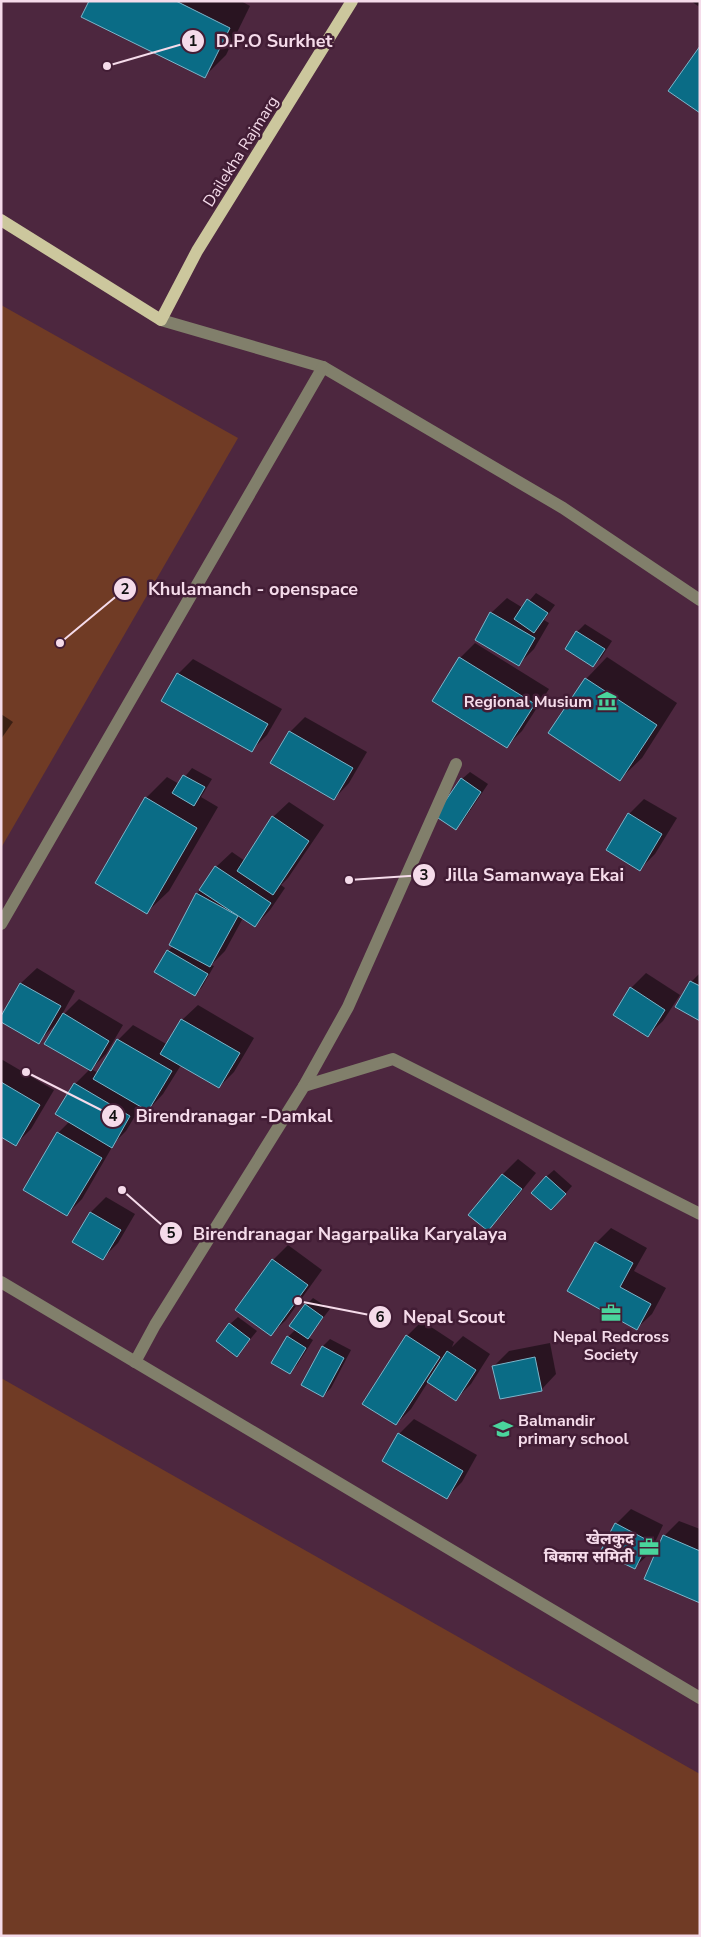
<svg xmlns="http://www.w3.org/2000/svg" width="701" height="1937" font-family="'Nunito Sans','Noto Sans Devanagari',sans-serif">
<rect width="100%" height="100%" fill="#4d273f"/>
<!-- green -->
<g fill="#703b25">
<polygon points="1,305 238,438 1,848"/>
<polygon points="1,1378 700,1774 700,1936 1,1936"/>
</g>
<!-- shadow -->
<g fill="#0007">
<polygon points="90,1 241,1 250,6 226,55 205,76"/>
<polygon points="691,1 700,1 700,4 698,6"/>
<polygon points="536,593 555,605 544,620 549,623 534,649 519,664 491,613 507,598 523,608"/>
<polygon points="585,624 612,641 601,658 593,666 566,649 577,632"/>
<polygon points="475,643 549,689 522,731 507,746 460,658"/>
<polygon points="607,657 677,703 642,758 620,779 586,679"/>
<polygon points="193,659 282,709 267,735 252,750 178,674"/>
<polygon points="1,714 13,722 1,739"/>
<polygon points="305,717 367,752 349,783 334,799 290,732"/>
<polygon points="192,768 212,779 201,797 218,807 169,891 147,912 146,798 167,777 179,784"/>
<polygon points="470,772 488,784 463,821 455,828 462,779"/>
<polygon points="644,799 677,818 655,854 640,869 629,814"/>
<polygon points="289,802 324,825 288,878 281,885 285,888 270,910 255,926 243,918 225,951 211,965 214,966 202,987 195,995 168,951 173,946 197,894 216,867 232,852 245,861 273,817"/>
<polygon points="37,968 75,991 60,1018 79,999 123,1025 106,1054 91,1069 98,1073 118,1040 133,1025 168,1045 182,1020 198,1005 254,1038 234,1072 219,1087 181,1065 163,1094 148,1110 141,1106 126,1131 115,1142 82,1199 67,1214 25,1189 58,1133 70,1121 75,1084 90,1069 56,1024 38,1042 1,1018 21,983"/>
<polygon points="646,973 680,995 663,1021 647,1036 631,988"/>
<polygon points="700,973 700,1019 691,982"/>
<polygon points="1,1059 54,1090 31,1129 16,1144 1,1136"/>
<polygon points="518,1159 536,1173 503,1214 488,1229 470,1215 503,1174"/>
<polygon points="554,1170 572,1186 559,1201 546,1177"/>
<polygon points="106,1197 135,1214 118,1243 103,1258 74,1242 91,1212"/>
<polygon points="611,1228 647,1248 634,1271 666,1288 652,1314 636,1329 596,1243"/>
<polygon points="288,1245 322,1270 286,1320 270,1335 273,1260"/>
<polygon points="313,1298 330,1309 308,1337 313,1340 297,1365 290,1372 273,1362 288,1337 296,1329 306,1305"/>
<polygon points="238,1317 257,1331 237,1355 230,1324"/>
<polygon points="422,1321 454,1342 452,1347 463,1336 490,1354 471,1384 456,1399 428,1382 411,1409 396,1424 407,1336"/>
<polygon points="330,1339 351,1350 331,1388 323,1396 302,1385 323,1346"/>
<polygon points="550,1343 556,1374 541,1390 494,1366 509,1351"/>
<polygon points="414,1419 477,1455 462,1482 447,1497 399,1434"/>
<polygon points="631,1509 663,1525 650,1553 634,1568 616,1524"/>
<polygon points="679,1521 700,1529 700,1602 664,1536"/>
</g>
<!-- building -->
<g fill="#0a6c86" stroke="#7cb5ca">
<polygon points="89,1 176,1 230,28 205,78 81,17"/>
<polygon points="700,46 700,113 668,91"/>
<polygon points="527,599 548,613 534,633 514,619"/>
<polygon points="490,612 535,638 519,666 475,640"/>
<polygon points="576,631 605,649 593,667 565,649"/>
<polygon points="459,657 535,704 507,748 432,701"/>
<polygon points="177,673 268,724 252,752 161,701"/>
<polygon points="585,678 657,725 620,781 548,733"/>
<polygon points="289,731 353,768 334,800 270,763"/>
<polygon points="183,775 205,787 194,806 172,793"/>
<polygon points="461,778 481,792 456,830 435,816"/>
<polygon points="145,797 197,828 147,914 95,883"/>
<polygon points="628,813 662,834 640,871 606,850"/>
<polygon points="272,816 309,841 273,895 237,871"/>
<polygon points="215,866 271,903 255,927 199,890"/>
<polygon points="196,893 238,916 210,967 169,945"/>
<polygon points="167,950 208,974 195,996 154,972"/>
<polygon points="690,981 700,986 700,1021 675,1007"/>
<polygon points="20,983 61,1006 39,1044 1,1022 1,1016"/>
<polygon points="630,987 665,1010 648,1037 613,1015"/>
<polygon points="63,1013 109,1041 91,1071 44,1044"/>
<polygon points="181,1019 240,1053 219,1088 160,1054"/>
<polygon points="117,1039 172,1071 148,1111 93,1079"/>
<polygon points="1,1082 40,1105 16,1146 1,1137"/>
<polygon points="74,1083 130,1116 112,1148 55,1114"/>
<polygon points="57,1132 102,1158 67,1216 23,1190"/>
<polygon points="502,1174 522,1189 488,1231 468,1215"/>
<polygon points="546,1176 566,1194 551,1210 531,1193"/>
<polygon points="90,1212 121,1230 103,1260 72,1242"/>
<polygon points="595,1242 633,1263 620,1287 651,1304 637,1330 567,1291"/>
<polygon points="272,1259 308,1285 271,1336 235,1310"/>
<polygon points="305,1304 323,1317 308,1339 289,1326"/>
<polygon points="229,1323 250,1339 237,1357 216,1341"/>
<polygon points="406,1335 440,1357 396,1425 362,1404"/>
<polygon points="287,1336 306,1348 290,1374 271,1363"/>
<polygon points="322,1346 344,1358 323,1397 301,1385"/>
<polygon points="447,1351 476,1370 456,1401 427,1382"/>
<polygon points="535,1357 542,1391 500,1399 492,1366"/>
<polygon points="398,1433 463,1471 447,1499 382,1461"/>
<polygon points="615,1523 649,1541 635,1569 600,1552"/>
<polygon points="663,1535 700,1551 700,1603 644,1579"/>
</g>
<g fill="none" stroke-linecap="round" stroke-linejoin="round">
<!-- minor -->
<g stroke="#817f6b" stroke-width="12">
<polyline points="161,320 323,367 563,508 700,600"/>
<polyline points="1,924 323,367"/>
<polyline points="304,1086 348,1007 456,764"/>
<polyline points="1,1282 700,1698"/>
<polyline points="135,1362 155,1325 304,1086 393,1059 700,1214"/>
</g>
<!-- major -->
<polyline stroke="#ccc79d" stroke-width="12" points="1,220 161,320 197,251 352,1"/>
</g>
<!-- icons -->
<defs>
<symbol id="museum-bare" viewBox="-9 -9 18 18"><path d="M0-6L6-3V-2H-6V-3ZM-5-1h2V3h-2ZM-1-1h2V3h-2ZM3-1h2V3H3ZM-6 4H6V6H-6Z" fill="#4ad49c" stroke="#421d35" stroke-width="2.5" paint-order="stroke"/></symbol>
<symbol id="office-bare" viewBox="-9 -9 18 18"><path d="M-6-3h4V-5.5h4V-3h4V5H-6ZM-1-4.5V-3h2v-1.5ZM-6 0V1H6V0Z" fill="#4ad49c" stroke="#421d35" stroke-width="2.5" paint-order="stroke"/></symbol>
<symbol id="school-bare" viewBox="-9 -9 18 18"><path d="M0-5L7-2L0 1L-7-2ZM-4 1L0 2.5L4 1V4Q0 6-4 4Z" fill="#4ad49c" stroke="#421d35" stroke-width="2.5" paint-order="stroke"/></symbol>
</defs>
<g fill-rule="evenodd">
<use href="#museum-bare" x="593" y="687" width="28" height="28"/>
<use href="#office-bare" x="597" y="1299" width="28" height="28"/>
<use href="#school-bare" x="489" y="1415" width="28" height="28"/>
<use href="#office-bare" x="635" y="1533" width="28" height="28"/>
</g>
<g text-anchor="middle" stroke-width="5" stroke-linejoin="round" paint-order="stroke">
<!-- street labels -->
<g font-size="16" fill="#f5dbea" stroke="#421d35">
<text transform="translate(240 151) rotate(-58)" y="6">Dailekha Rajmarg</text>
</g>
<!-- poi labels -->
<g font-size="16" font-weight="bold" fill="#f5dbea" stroke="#421d35" text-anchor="end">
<text x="592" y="707">Regional Musium</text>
<text x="611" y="1342" text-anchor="middle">Nepal Redcross<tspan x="611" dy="18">Society</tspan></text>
<text x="518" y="1426" text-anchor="start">Balmandir<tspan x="518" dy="18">primary school</tspan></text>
<text x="634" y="1544">खेलकुद<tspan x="634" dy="18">बिकास समिती</tspan></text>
</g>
</g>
<!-- callouts -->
<path fill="none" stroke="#f5dbea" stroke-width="2" d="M107 66L193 41M60 643L125 589M349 880L424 875M26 1072L113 1116M122 1190L171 1233M298 1301L380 1317"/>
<g fill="#f5dbea" stroke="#421d35" stroke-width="2">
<circle cx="107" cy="66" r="5"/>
<circle cx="60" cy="643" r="5"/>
<circle cx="349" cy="880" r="5"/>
<circle cx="26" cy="1072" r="5"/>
<circle cx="122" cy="1190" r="5"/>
<circle cx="298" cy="1301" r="5"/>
<circle cx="193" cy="41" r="12"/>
<circle cx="125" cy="589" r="12"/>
<circle cx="424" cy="875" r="12"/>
<circle cx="113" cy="1116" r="12"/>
<circle cx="171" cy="1233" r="12"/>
<circle cx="380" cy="1317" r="12"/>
</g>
<g font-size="15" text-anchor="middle" font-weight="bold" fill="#111">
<text x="193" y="46">1</text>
<text x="125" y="594">2</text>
<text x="424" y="880">3</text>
<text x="113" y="1121">4</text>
<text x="171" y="1238">5</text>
<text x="380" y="1322">6</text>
</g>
<g font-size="18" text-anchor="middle" font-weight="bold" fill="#f5dbea" stroke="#421d35" stroke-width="5" stroke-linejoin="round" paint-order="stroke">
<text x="274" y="47">D.P.O Surkhet</text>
<text x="253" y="595">Khulamanch - openspace</text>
<text x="535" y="881">Jilla Samanwaya Ekai</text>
<text x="234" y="1122">Birendranagar -Damkal</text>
<text x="350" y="1240">Birendranagar Nagarpalika Karyalaya</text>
<text x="454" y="1323">Nepal Scout</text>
</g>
<!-- border -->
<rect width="701" height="1937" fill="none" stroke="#f5dbea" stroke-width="5"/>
</svg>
